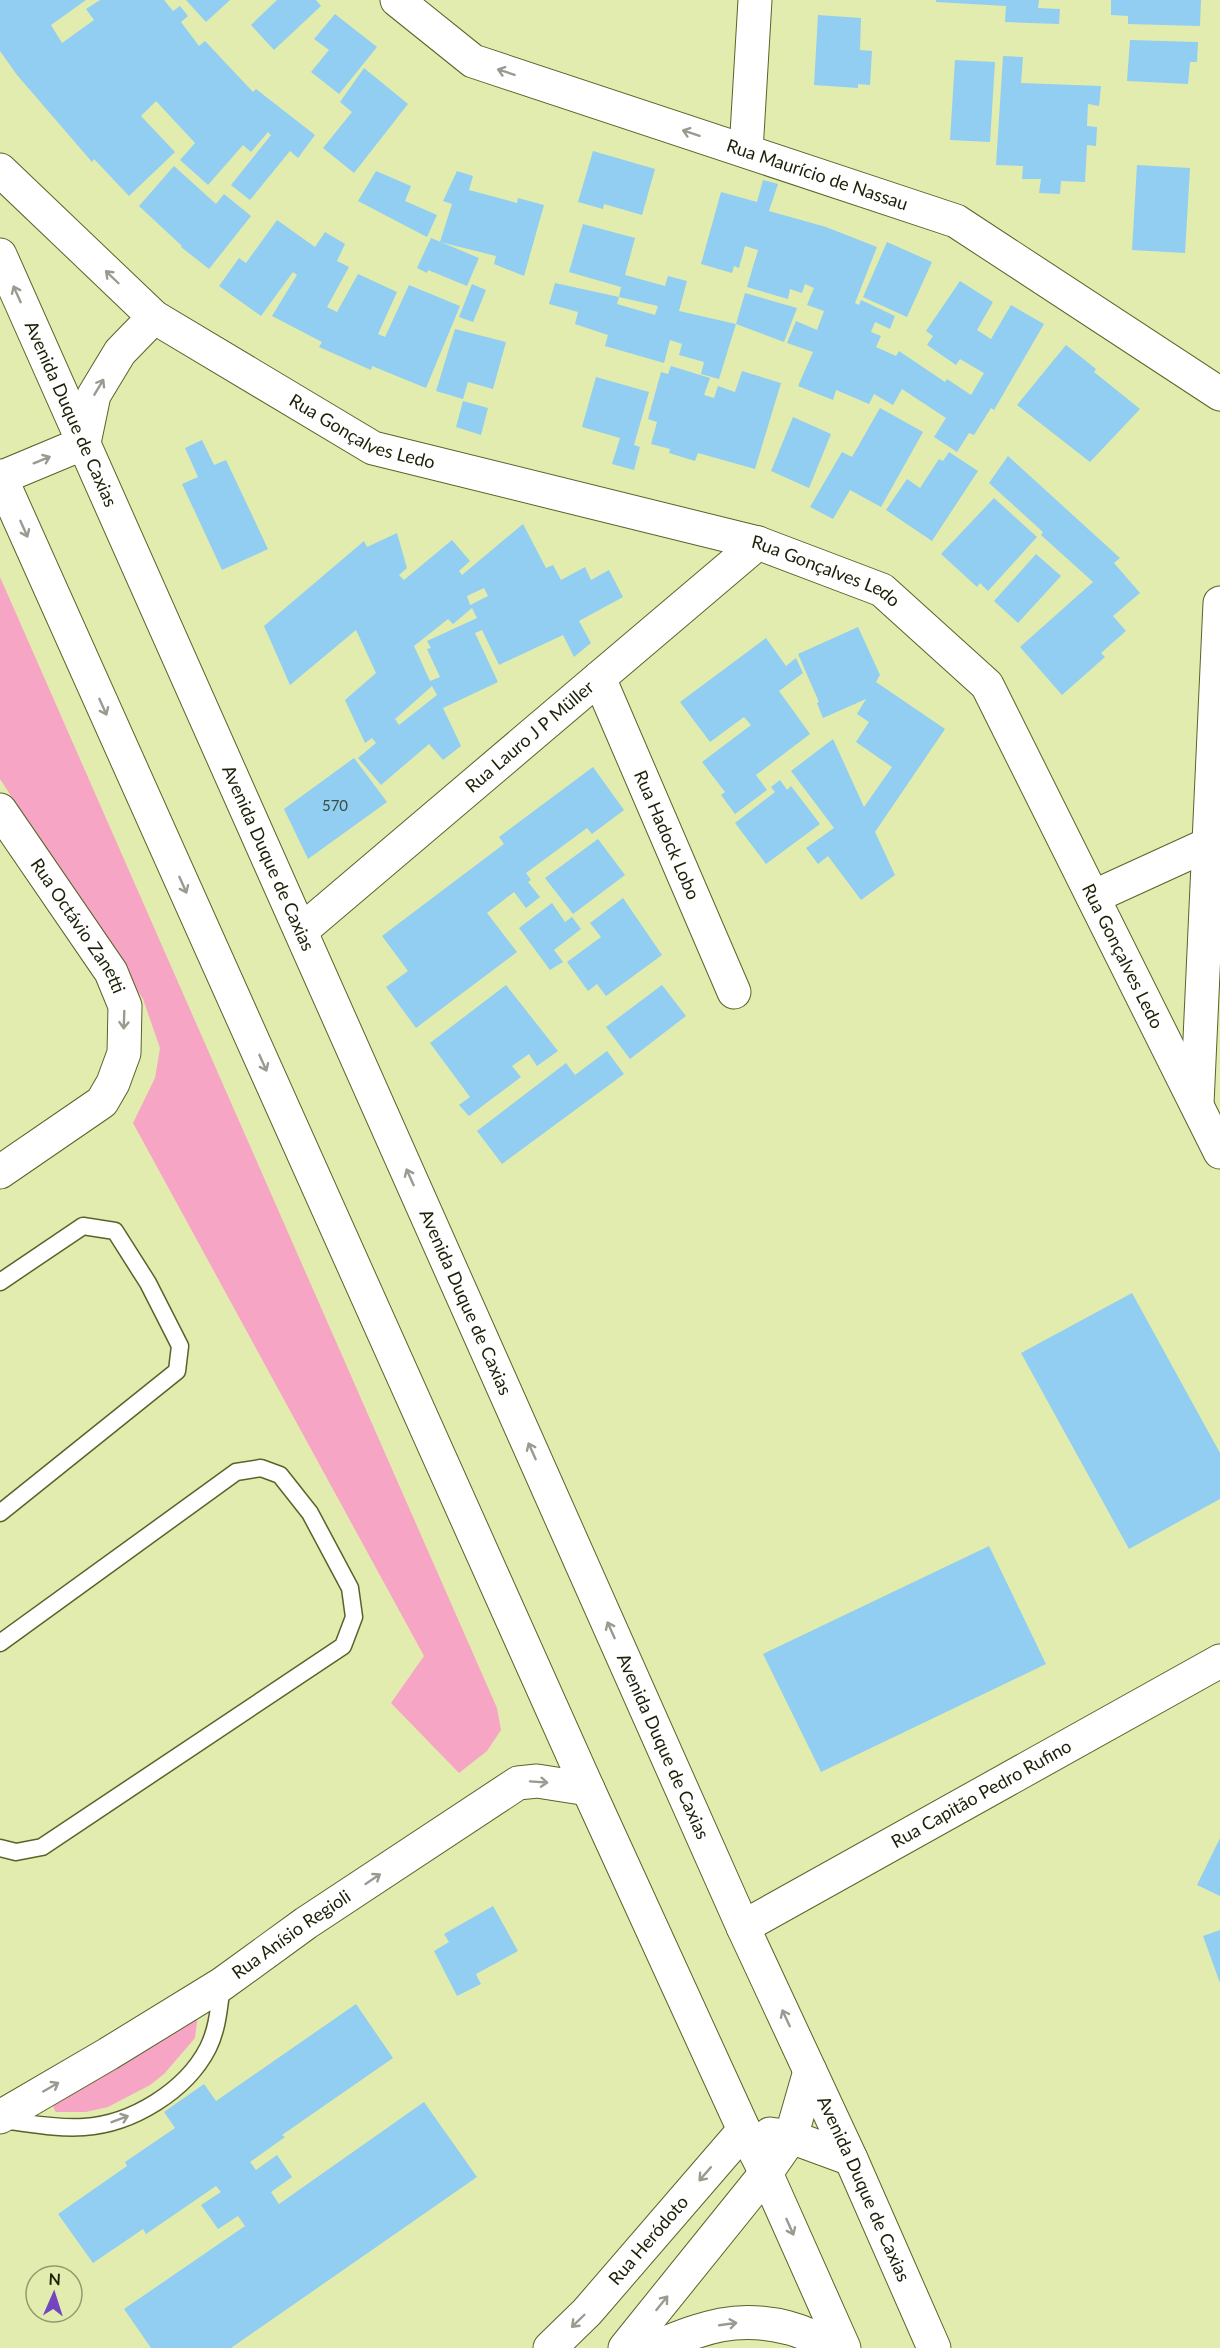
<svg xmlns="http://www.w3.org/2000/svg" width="1220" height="2348" font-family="Lato,sans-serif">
<rect width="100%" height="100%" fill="#e2ecae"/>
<!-- green -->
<g fill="#f6a6c4">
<polygon points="0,577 497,1708 501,1730 487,1751 459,1773 391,1703 424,1656 133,1123 155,1078 160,1048 143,999 0,779"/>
<polygon points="198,2014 195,2038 164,2074 150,2085 108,2107 86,2112 56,2112 54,2109 53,2104"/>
</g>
<!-- building -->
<g fill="#91cef2" fill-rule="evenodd">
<polygon points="0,0 86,0 51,25 62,43 94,20 86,9 100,0 164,0 173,11 180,6 188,16 181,22 199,46 205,41 253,92 256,89 315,135 298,158 290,151 250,200 231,185 271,135 268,132 251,152 243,145 208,185 180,160 195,143 156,101 141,116 175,152 129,196 94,159 92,162 17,75 0,51"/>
<polygon points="186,0 230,0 206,22"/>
<polygon points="277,0 316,0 321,6 274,50 251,25"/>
<polygon points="936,0 1039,0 1038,8 1060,9 1059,24 1005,22 1006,6 936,2"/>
<polygon points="1111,0 1201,0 1200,26 1128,24 1128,16 1111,15"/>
<polygon points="335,14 377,47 339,94 311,72 329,50 314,39"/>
<polygon points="818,15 861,18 860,50 872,51 870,85 858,84 858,88 814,85"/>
<polygon points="1130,40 1198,42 1197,62 1190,62 1188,84 1127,81"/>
<polygon points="1003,56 1023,57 1021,83 1101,86 1099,106 1088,104 1087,126 1097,127 1096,146 1087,145 1085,182 1061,181 1060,194 1039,193 1041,179 1022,179 1023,166 996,165"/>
<polygon points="955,60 995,62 990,142 950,140"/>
<polygon points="364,68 408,104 354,173 323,148 352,112 340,102"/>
<polygon points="593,151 655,169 642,215 604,204 603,209 578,202"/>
<polygon points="1137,165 1190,168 1185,253 1132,250"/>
<polygon points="174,166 216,204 224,194 251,216 209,269 181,247 182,246 139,206"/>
<polygon points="376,171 411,186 405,201 437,215 427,237 358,201"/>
<polygon points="457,171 473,176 469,190 517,203 518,198 544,205 524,276 494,264 496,256 440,242 452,204 443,201"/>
<polygon points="763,180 778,184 769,211 826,227 877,247 855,303 859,305 861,300 895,316 890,329 875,322 871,332 881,336 876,347 896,356 899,351 945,382 947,379 971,395 984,373 960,359 956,365 927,345 933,336 926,331 960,281 993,302 977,330 991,339 1011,305 1044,324 994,410 991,408 974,435 969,433 957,452 934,437 946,418 902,389 893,405 874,394 869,404 836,390 833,400 798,386 813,352 787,343 796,321 817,330 824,311 807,305 814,288 805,284 802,293 790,289 788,299 747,287 758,250 745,246 739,268 734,266 732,273 701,264 721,192 757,202"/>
<polygon points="277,220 315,247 325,232 345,244 337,261 349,267 327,307 337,312 358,274 397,292 378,334 385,337 409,285 460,306 426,388 372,366 371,370 319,347 322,342 272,316 297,275 293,272 261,316 219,286 239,258 246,263"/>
<polygon points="583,224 635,238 625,275 665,286 668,276 687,281 679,311 736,324 719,379 701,374 704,362 679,355 682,344 670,340 664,363 605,346 608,335 575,324 578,312 549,304 555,283 619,297 617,304 655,315 658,306 619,297 621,287 569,272"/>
<polygon points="431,238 479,258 467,286 428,270 427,273 417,268"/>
<polygon points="887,242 932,262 907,317 863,297"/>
<polygon points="472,284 486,290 473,322 459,317"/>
<polygon points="745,293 797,308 784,342 736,324"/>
<polygon points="455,329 506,342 493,389 468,382 463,399 436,391"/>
<polygon points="1066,345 1096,369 1094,372 1140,409 1090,462 1017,405"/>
<polygon points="671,366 710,378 704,395 714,398 718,386 735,392 742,371 781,383 755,469 698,453 695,461 669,453 670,449 651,444 657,422 648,419 661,372 668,374"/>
<polygon points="596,377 649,392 634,445 640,447 634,470 612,464 620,438 582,427"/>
<polygon points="463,401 488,408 481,435 456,427"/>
<polygon points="880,408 923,432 881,507 850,490 833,519 810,507 842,452 852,457"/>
<polygon points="793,417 831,434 809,488 771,471"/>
<polygon points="202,440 214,465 226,460 268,549 222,570 182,484 198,477 185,448"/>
<polygon points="949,452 978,471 932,541 886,510 907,479 920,488 939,459 943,461"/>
<polygon points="1008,456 1120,558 1114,563 1140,593 1113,616 1126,631 1101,653 1105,657 1062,695 1020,647 1093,582 1041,535 1043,532 989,483"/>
<polygon points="994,498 1037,537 988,591 980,583 977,587 941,554"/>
<path d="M523 524 546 568 553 565 561 580 585 567 591 580 609 570 623 597 579 621 591 643 574 657 563 635 499 665 482 630 475 633 498 682 443 708 461 746 443 760 429 744 381 785 358 758 376 743 372 738 365 743 345 700 376 673 356 630 290 685 264 626 364 541 367 547 397 533 407 568 399 575 404 580 452 540 470 561 459 571 462 575ZM484 588 488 596 470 605 467 596ZM472 608 477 618 427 641 431 648 427 649 440 677 430 681 414 646 448 619 453 624ZM432 686 437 695 399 725 395 719Z"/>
<polygon points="1036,554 1061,576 1018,623 994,601"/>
<polygon points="858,627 880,675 876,682 945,729 875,832 895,875 861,900 828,856 818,864 806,848 834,828 791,771 833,739 864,807 892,767 856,742 869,722 857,714 866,699 823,718 817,703 819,702 798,654"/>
<polygon points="766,638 786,666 796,658 803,673 779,691 810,734 756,775 767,790 735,814 721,795 725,792 702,762 751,725 744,717 710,742 680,702"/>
<polygon points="354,758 387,802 308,859 284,809"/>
<polygon points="593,767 624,810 592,834 587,828 526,873 531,880 528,882 540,897 526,908 514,892 487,913 517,952 416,1028 386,987 408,971 382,936 504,844 499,837"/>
<polygon points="780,780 787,790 791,786 820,824 766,864 735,823 775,792 771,787"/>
<polygon points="598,839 625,875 573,914 545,878"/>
<polygon points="623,898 662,955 606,996 597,984 588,991 567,962 601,937 590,923"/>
<polygon points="552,903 565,922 572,917 581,929 554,950 563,962 550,970 519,928"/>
<polygon points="506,985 558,1051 537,1066 529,1054 512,1066 521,1077 469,1116 459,1105 470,1097 430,1043"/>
<polygon points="662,985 686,1016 630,1059 606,1027"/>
<polygon points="607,1051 624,1074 502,1164 477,1131 566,1063 575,1075"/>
<polygon points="1132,1293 1220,1453 1220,1499 1129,1549 1021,1353"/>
<polygon points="989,1546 1046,1664 821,1772 763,1654"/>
<polygon points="1220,1838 1220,1896 1197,1885"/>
<polygon points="493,1906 518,1951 476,1974 481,1984 457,1996 434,1951 449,1942 444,1934"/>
<polygon points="1220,1930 1220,1983 1203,1936"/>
<polygon points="356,2004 393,2058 282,2135 285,2137 250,2162 256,2170 277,2155 292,2177 271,2192 279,2204 424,2102 477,2177 231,2348 151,2348 124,2309 245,2226 238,2216 218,2229 201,2205 221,2192 216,2186 146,2234 143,2229 93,2263 58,2214 127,2166 125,2162 175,2128 164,2112 204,2084 216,2101"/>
</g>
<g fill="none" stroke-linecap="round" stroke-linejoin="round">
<defs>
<g id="service">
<polyline points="0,1282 83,1226 115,1231 148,1283 180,1346 177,1371 0,1513"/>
<polyline points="0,1643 236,1472 261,1468 280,1475 310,1513 350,1588 354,1617 343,1646 42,1847 16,1852 0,1848"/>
<path d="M1 2120C28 2123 56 2129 84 2127 132 2124 186 2091 208 2048 218 2028 219 2006 222 1985"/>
</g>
<g id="minor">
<path id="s1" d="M397 0 473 61 956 221 1220 394"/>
<polyline points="746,151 755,0"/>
<path id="s2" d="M0 170 154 317 373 448 758 543 882 590 987 685 1220 1152"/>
<polyline points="0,478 84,443 94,395 120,352 154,317"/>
<path id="s3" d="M599 678 734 992"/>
<path id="s4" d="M0 810 111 972 125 1006 124 1053 113 1083 102 1102 0 1172"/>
<polyline points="1093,897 1209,844"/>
<path id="s5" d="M301 931 758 543"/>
<polyline points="1197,1104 1220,603"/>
<path id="s6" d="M743 1927 1220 1661"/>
<path id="s7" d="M0 2117 108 2054 222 1984 306 1923 518 1783 537 1781 588 1789"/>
</g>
<g id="secondary">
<path id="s8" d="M0 255 743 1927 851 2159 934 2348"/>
<polyline points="0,476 588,1789 744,2130 766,2173 844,2348"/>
<polyline points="770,2134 791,2137 851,2159"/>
<path id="s9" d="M550 2348 587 2312 744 2130"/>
<polyline points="625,2348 766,2173 791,2137 810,2071"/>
<path d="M653 2348C703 2328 735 2314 789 2328 803 2332 819 2338 831 2348"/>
</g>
</defs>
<!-- service casing -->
<use href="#service" stroke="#5b6229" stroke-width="19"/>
<!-- minor casing -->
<use href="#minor" stroke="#5b6229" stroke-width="35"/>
<!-- secondary casing -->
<use href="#secondary" stroke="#5b6229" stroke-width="35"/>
<!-- service -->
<use href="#service" stroke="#fff" stroke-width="16"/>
<!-- minor -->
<use href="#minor" stroke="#fff" stroke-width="33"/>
<!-- secondary -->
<use href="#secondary" stroke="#fff" stroke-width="33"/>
</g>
<!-- one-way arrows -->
<defs><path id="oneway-shaft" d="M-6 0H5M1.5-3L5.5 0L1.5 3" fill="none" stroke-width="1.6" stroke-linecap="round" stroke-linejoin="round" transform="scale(1.5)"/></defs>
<g stroke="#999b90">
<use href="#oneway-shaft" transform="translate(506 72) rotate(-162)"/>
<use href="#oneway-shaft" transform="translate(691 133) rotate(-162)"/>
<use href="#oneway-shaft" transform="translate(112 277) rotate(-136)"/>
<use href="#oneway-shaft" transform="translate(17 294) rotate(-114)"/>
<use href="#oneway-shaft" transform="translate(99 387) rotate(-59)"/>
<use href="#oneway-shaft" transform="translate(42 460) rotate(-22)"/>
<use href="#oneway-shaft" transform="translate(24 529) rotate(66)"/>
<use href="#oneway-shaft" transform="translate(103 707) rotate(66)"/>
<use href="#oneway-shaft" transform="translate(183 885) rotate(66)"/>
<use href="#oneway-shaft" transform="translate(124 1020) rotate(92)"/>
<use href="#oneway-shaft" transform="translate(263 1063) rotate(66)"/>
<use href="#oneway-shaft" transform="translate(410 1177) rotate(-114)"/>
<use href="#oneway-shaft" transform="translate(532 1451) rotate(-114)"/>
<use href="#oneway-shaft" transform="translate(611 1630) rotate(-114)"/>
<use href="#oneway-shaft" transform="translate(539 1782) rotate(4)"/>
<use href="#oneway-shaft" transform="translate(373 1879) rotate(-34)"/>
<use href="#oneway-shaft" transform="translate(786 2018) rotate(-115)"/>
<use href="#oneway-shaft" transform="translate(51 2087) rotate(-30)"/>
<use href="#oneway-shaft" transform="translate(120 2119) rotate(-21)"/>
<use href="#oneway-shaft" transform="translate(705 2174) rotate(131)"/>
<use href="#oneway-shaft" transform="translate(790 2227) rotate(66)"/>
<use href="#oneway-shaft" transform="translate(662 2303) rotate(-51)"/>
<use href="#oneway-shaft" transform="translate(578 2321) rotate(136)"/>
<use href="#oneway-shaft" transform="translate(728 2324) rotate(-8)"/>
</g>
<g text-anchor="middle" stroke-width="4.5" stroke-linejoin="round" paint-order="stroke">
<!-- number labels -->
<g font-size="15" fill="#3a4c42">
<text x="335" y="811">570</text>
</g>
<!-- street labels -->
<g font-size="18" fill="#1d2008" stroke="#e2ecae">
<text dy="6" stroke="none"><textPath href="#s1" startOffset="460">Rua Maurício de Nassau</textPath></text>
<text dy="6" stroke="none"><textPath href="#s8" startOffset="174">Avenida Duque de Caxias</textPath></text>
<text dy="6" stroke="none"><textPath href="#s2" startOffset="452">Rua Gonçalves Ledo</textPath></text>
<text dy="6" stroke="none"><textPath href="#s2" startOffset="938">Rua Gonçalves Ledo</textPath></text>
<text dy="6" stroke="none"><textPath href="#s5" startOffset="300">Rua Lauro J P Müller</textPath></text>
<text dy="6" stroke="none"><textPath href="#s3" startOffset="171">Rua Hadock Lobo</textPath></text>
<text dy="6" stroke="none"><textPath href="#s8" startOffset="660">Avenida Duque de Caxias</textPath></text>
<text dy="6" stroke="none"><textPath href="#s4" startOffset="140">Rua Octávio Zanetti</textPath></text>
<text dy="6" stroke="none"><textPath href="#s2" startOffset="1442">Rua Gonçalves Ledo</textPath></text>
<text dy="6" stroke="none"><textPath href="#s8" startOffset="1146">Avenida Duque de Caxias</textPath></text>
<text dy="6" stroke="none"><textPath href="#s8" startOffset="1632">Avenida Duque de Caxias</textPath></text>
<text dy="6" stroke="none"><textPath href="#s6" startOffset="273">Rua Capitão Pedro Rufino</textPath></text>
<text dy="6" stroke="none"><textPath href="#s7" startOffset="344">Rua Anísio Regioli</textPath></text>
<text dy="6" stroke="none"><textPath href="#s8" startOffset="2118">Avenida Duque de Caxias</textPath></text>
<text dy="6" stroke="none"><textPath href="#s9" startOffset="146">Rua Heródoto</textPath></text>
</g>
</g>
<!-- north arrow -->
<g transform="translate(54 2294) rotate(3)"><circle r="28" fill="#e2ecae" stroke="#939a6c" stroke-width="1.5"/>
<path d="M0-4.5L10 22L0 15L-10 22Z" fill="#7146bf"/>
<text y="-9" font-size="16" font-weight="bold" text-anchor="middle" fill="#1d2008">N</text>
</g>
</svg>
